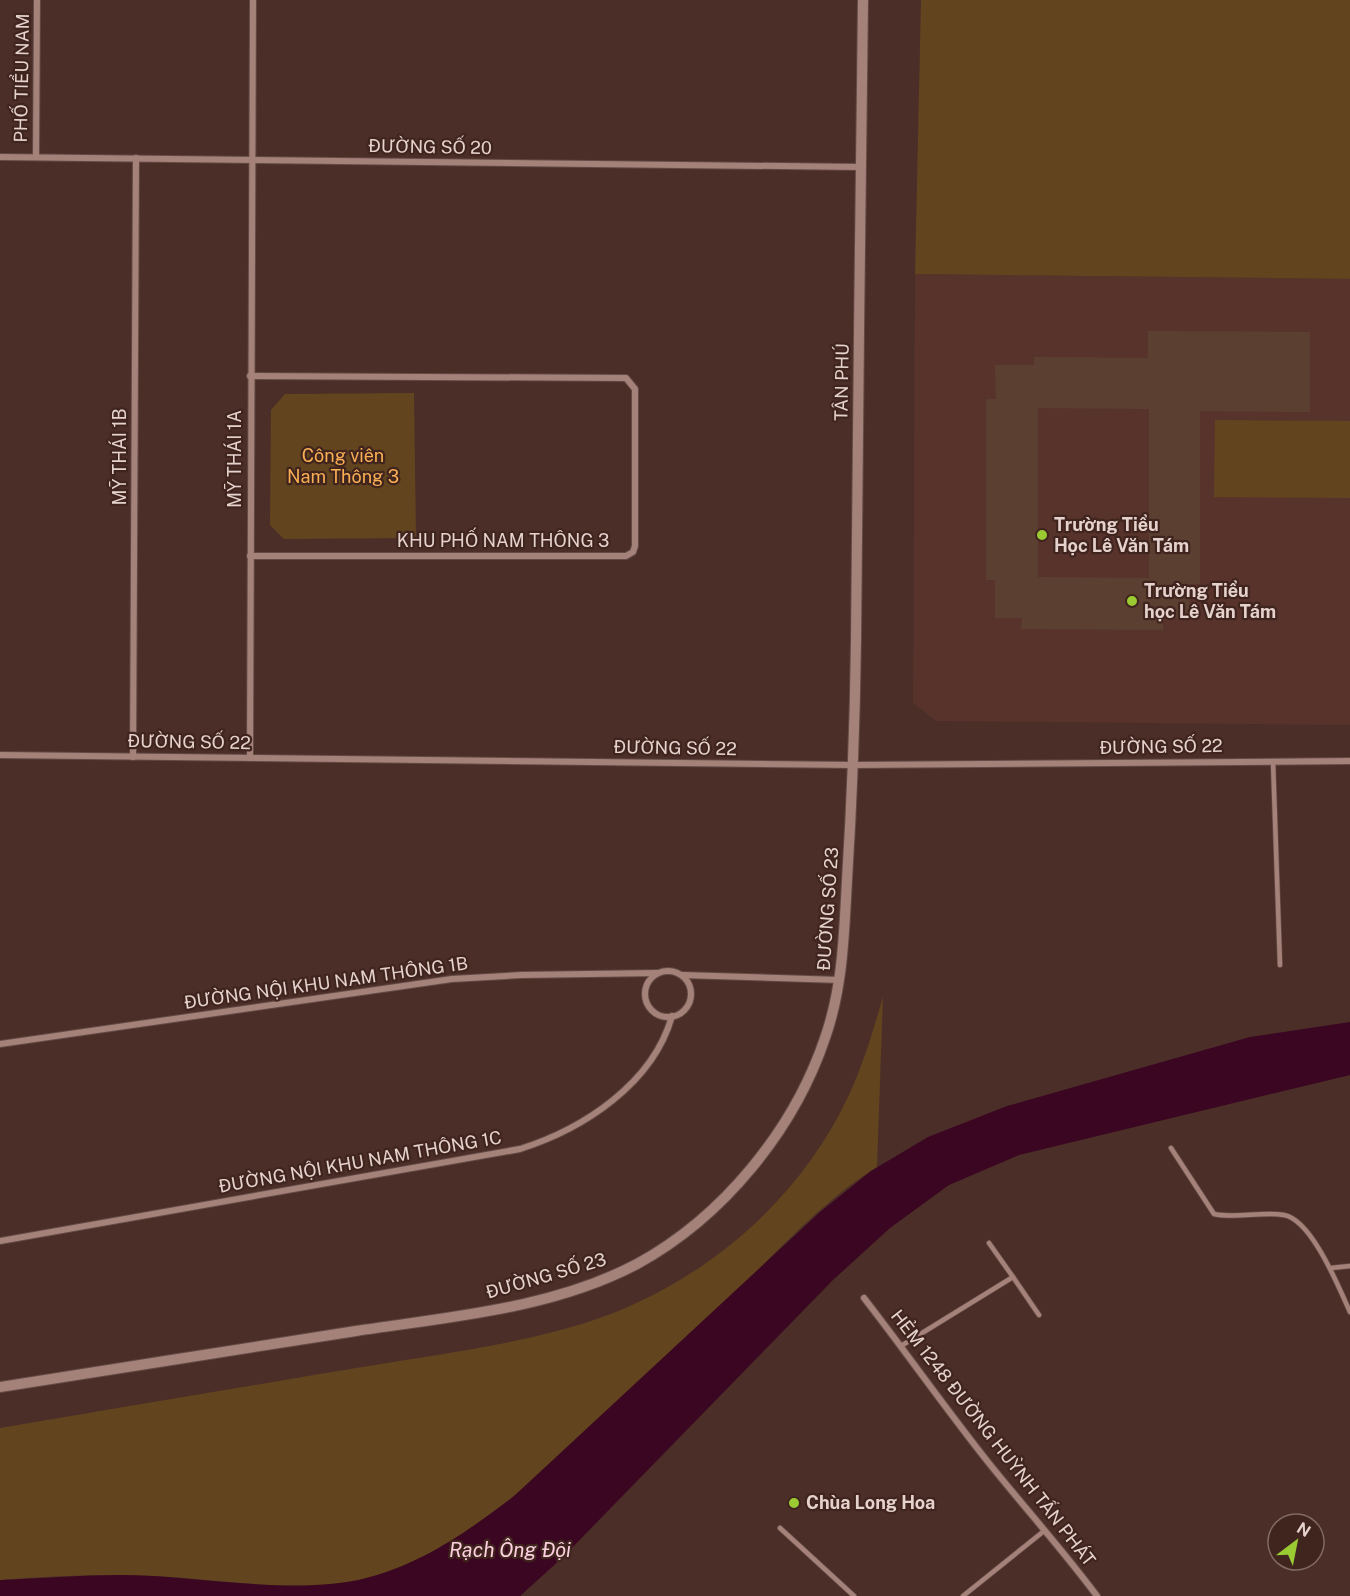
<svg xmlns="http://www.w3.org/2000/svg" width="1350" height="1596" font-family="'Public Sans',sans-serif">
<rect width="100%" height="100%" fill="#4b2e28"/>
<!-- built -->
<polygon fill="#58332c" points="915,274 1350,279 1350,725 936,721 913,703"/>
<!-- green -->
<g fill="#62441f">
<polygon points="921,0 1350,0 1350,279 915,274"/>
<polygon points="414,393 416,538 284,539 270,525 271,410 285,394"/>
<polygon points="1215,420 1350,421 1350,498 1214,497"/>
<path d="M883 997 877 1167C830 1196 788 1240 749 1279 684 1340 620 1403 553 1462 498 1511 439 1560 366 1579 299 1595 218 1578 150 1576 101 1574 49 1576 0 1580V1428C119 1408 237 1388 356 1368 432 1355 511 1346 585 1323 698 1287 797 1205 848 1097 863 1065 873 1031 883 997Z"/>
</g>
<!-- water -->
<path fill="#3b0621" d="M1350 1022V1075L1019 1155 949 1185 890 1228 833 1280 562 1558 520 1596H0V1580H2C52 1578 103 1573 153 1576 215 1580 307 1594 366 1578 422 1564 468 1531 513 1497L820 1212 871 1171 928 1137 1007 1106 1250 1037Z"/>
<!-- building -->
<path fill="#5b4031" fill-rule="evenodd" d="M1148 331 1310 332V412L1200 411V584H1190L1189 619 1163 618V630L1021 629 1022 618H995V580H986V399H996L995 365H1034V357L1148 358ZM1038 408 1149 409V578L1038 577Z"/>
<g fill="none" stroke-linecap="round" stroke-linejoin="round">
<defs>
<g id="service">
<polyline points="1273,761 1280,965"/>
<path d="M1171 1148 1214 1214C1237 1219 1261 1211 1284 1215 1312 1220 1339 1288 1350 1312"/>
<polyline points="1331,1268 1350,1266"/>
<polyline points="1013,1277 1039,1315"/>
<polyline points="901,1346 1013,1277 989,1243"/>
<polyline points="780,1528 854,1596"/>
<polyline points="963,1596 1044,1531"/>
</g>
<g id="minor">
<polyline points="0,157 860,167"/>
<polyline points="36,157 37,0"/>
<polyline points="250,556 626,556 633,552 635,546 635,389 626,378 250,376"/>
<polyline points="0,755 853,765 1350,761"/>
<polyline points="133,757 136,158"/>
<polyline points="250,758 253,0"/>
<circle cx="668" cy="994" r="23"/>
<polyline points="682,975 840,980"/>
<polyline points="0,1044 452,979 521,975 657,973"/>
<path d="M0 1241 520 1149C583 1129 653 1084 672 1016"/>
<path d="M864 1298C906 1352 945 1408 988 1462 1024 1507 1062 1549 1097 1596"/>
</g>
<path id="tertiary" d="M0 1387C119 1368 237 1350 356 1331 449 1317 552 1309 637 1264 723 1217 794 1130 825 1038 843 987 844 934 847 880 852 800 855 721 856 640 858 427 860 213 863 0"/>
</defs>
<!-- service casing -->
<use href="#service" stroke="#634a45" stroke-width="6"/>
<!-- minor casing -->
<use href="#minor" stroke="#634a45" stroke-width="8"/>
<!-- tertiary casing -->
<use href="#tertiary" stroke="#634a45" stroke-width="12"/>
<!-- service -->
<use href="#service" stroke="#a48179" stroke-width="4.5"/>
<!-- minor -->
<use href="#minor" stroke="#a48179" stroke-width="6"/>
<!-- tertiary -->
<use href="#tertiary" stroke="#a48179" stroke-width="10"/>
</g>
<!-- markers -->
<g fill="#9bcb33" stroke="#40241e" stroke-width="2">
<circle cx="1042" cy="535" r="6"/>
<circle cx="1132" cy="601" r="6"/>
<circle cx="794" cy="1503" r="6"/>
</g>
<g text-anchor="middle" stroke-width="4.5" stroke-linejoin="round" paint-order="stroke">
<!-- street labels -->
<g font-size="18" fill="#e5d2cd" stroke="#40241e">
<text transform="translate(22 78) rotate(-89)" y="6">PHỐ TIỂU NAM</text>
<text transform="translate(430 147) rotate(1)" y="6">ĐƯỜNG SỐ 20</text>
<text transform="translate(842 382) rotate(-89)" y="6">TÂN PHÚ</text>
<text transform="translate(120 457) rotate(-90)" y="6">MỸ THÁI 1B</text>
<text transform="translate(235 459) rotate(-90)" y="6">MỸ THÁI 1A</text>
<text x="503" y="547">KHU PHỐ NAM THÔNG 3</text>
<text transform="translate(189 742) rotate(1)" y="6">ĐƯỜNG SỐ 22</text>
<text transform="translate(1161 747) rotate(-1)" y="6">ĐƯỜNG SỐ 22</text>
<text transform="translate(675 748) rotate(1)" y="6">ĐƯỜNG SỐ 22</text>
<text transform="translate(828 909) rotate(-86)" y="6">ĐƯỜNG SỐ 23</text>
<text transform="translate(326 983) rotate(-8)" y="6">ĐƯỜNG NỘI KHU NAM THÔNG 1B</text>
<text transform="translate(360 1162) rotate(-10)" y="6">ĐƯỜNG NỘI KHU NAM THÔNG 1C</text>
<text transform="translate(546 1276) rotate(-16)" y="6">ĐƯỜNG SỐ 23</text>
<text transform="translate(993 1438) rotate(52)" y="6">HẺM 1248 ĐƯỜNG HUỲNH TẤN PHÁT</text>
</g>
<!-- park labels -->
<g font-size="18" fill="#f9af53" stroke="#40241e">
<text x="343" y="462">Công viên<tspan x="343" dy="21">Nam Thông 3</tspan></text>
</g>
<!-- poi labels -->
<g font-size="18" font-weight="bold" fill="#e5d2cd" stroke="#40241e" text-anchor="start">
<text x="1054" y="531">Trường Tiểu<tspan x="1054" dy="21">Học Lê Văn Tám</tspan></text>
<text x="1144" y="597">Trường Tiểu<tspan x="1144" dy="21">học Lê Văn Tám</tspan></text>
<text x="806" y="1509">Chùa Long Hoa</text>
</g>
<!-- water labels -->
<g font-size="20" font-style="italic" fill="#fed1e1" stroke="#40241e">
<text x="510" y="1557">Rạch Ông Đội</text>
</g>
</g>
<!-- north arrow -->
<g transform="translate(1296 1542) rotate(32)"><circle r="28" fill="#40241e" stroke="#826a64" stroke-width="1.5"/>
<path d="M0-4.5L10 22L0 15L-10 22Z" fill="#9bcb33"/>
<text y="-9" font-size="16" font-weight="bold" text-anchor="middle" fill="#e5d2cd">N</text>
</g>
</svg>
